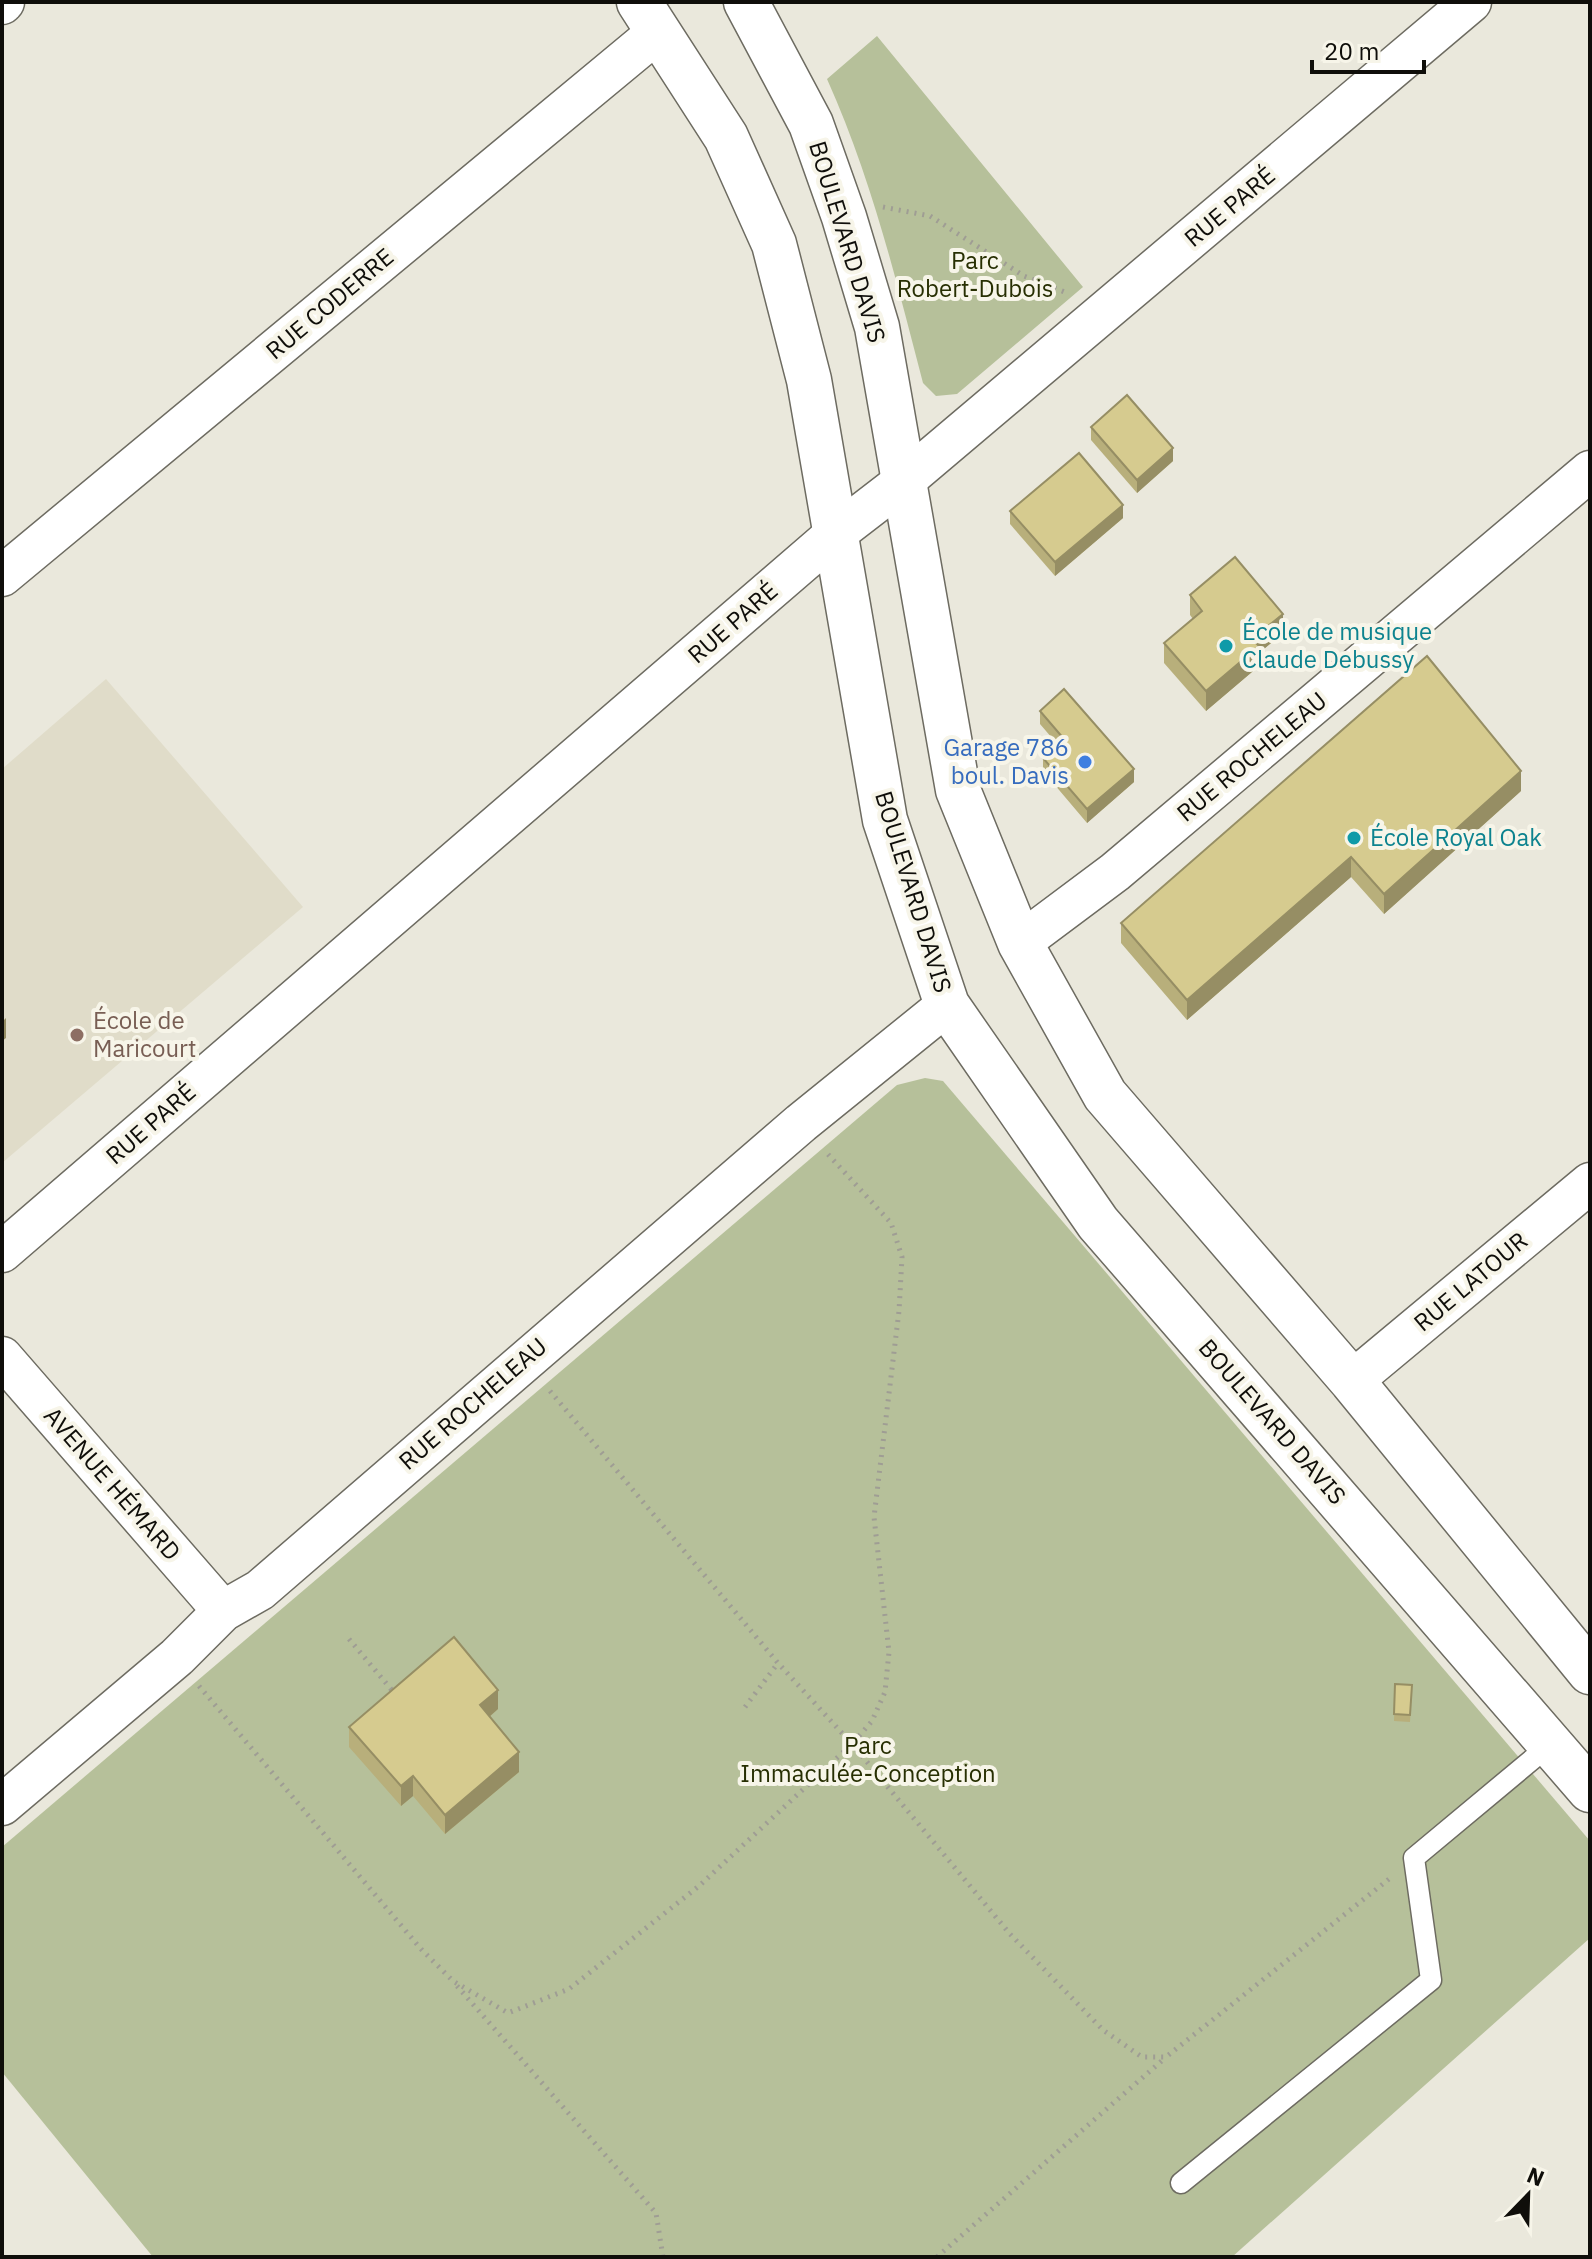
<svg xmlns="http://www.w3.org/2000/svg" width="1592" height="2259" font-family="'IBM Plex Sans',sans-serif">
<rect width="100%" height="100%" fill="#eae8dc"/>
<!-- built -->
<polygon fill="#e0dcc9" points="106,679 303,907 2,1163 2,769"/>
<!-- green -->
<g fill="#b6c09a">
<path d="M877 36 1083 287 957 394 936 396 923 383C896 279 871 177 827 79Z"/>
<polygon points="925,1078 943,1081 1590,1841 1590,1938 1232,2257 153,2257 2,2072 2,1847 897,1085"/>
</g>
<g fill="none" stroke-linecap="round" stroke-linejoin="round">
<defs>
<polyline id="service" points="1181,2183 1431,1980 1414,1858 1552,1743"/>
<g id="minor">
<polyline points="2,4 4,2"/>
<polyline points="2,576 658,32"/>
<polyline points="1020,943 1115,872 1590,471"/>
<polyline points="2,1252 834,535 904,481 1471,2"/>
<polyline points="2,1357 223,1611"/>
<polyline points="1352,1381 1590,1183"/>
<polyline points="2,1805 177,1657 223,1611 260,1590 801,1123 947,1005"/>
</g>
<g id="tertiary">
<polyline points="639,2 726,137 774,244 809,380 885,820 947,1005 1098,1223 1590,1790"/>
<polyline points="746,2 811,124 844,217 877,327 958,790 1020,943 1105,1095 1352,1381 1590,1672"/>
</g>
</defs>
<!-- service casing -->
<use href="#service" stroke="#6d6b61" stroke-width="23"/>
<!-- minor casing -->
<use href="#minor" stroke="#6d6b61" stroke-width="43"/>
<!-- tertiary casing -->
<use href="#tertiary" stroke="#6d6b61" stroke-width="47"/>
<!-- path -->
<g stroke="#9f9d94" stroke-width="5" stroke-dasharray="2 6" stroke-linecap="butt">
<polyline points="883,207 930,216 1024,276 1067,293"/>
<polyline points="550,1391 778,1663 852,1744 1010,1934 1103,2030 1142,2057 1166,2057 1389,1879"/>
<polyline points="349,1639 396,1695"/>
<polyline points="199,1686 421,1949 453,1981 508,2013 569,1989 699,1886 852,1744 872,1721 885,1692 889,1652 874,1517 899,1311 902,1257 891,1223 825,1151"/>
<polyline points="745,1707 778,1663"/>
<polyline points="457,1986 656,2213 663,2257"/>
<polyline points="937,2257 1165,2058"/>
</g>
<!-- service -->
<use href="#service" stroke="#fff" stroke-width="20"/>
<!-- minor -->
<use href="#minor" stroke="#fff" stroke-width="40"/>
<!-- tertiary -->
<use href="#tertiary" stroke="#fff" stroke-width="44"/>
</g>
<!-- wall -->
<g fill="#b8af7b">
<polygon points="1091,427 1173,461 1137,493 1091,440"/>
<polygon points="1010,511 1123,518 1055,576 1010,524"/>
<polygon points="1190,595 1283,633 1259,653 1259,666 1206,711 1164,663 1164,643 1193,619 1190,615"/>
<polygon points="1040,711 1134,782 1087,823 1043,771 1043,758 1058,745 1040,724"/>
<polygon points="1521,791 1384,914 1351,877 1187,1020 1121,943 1121,923"/>
<polygon points="1395,1684 1412,1685 1410,1722 1394,1721"/>
<polygon points="498,1709 489,1717 519,1772 445,1834 413,1796 401,1806 349,1747 349,1727"/>
</g>
<!-- shaded-wall -->
<g fill="#968e64">
<polygon points="1173,448 1173,461 1137,493 1137,480"/>
<polygon points="1123,505 1123,518 1055,576 1055,562"/>
<polygon points="1283,614 1283,633 1259,653 1259,666 1206,711 1206,691 1252,639"/>
<polygon points="1134,769 1134,782 1087,823 1087,809"/>
<polygon points="1521,771 1521,791 1384,914 1384,894"/>
<polygon points="1351,857 1351,877 1187,1020 1187,1000"/>
<polygon points="6,1018 6,1038 2,1041 2,1022"/>
<polygon points="498,1690 498,1709 480,1725 480,1705"/>
<polygon points="519,1752 519,1772 445,1834 445,1815"/>
<polygon points="413,1776 413,1796 401,1806 401,1786"/>
</g>
<!-- building -->
<g fill="#d6cb8f" stroke="#968e64" stroke-width="2">
<polygon points="1127,395 1173,448 1137,480 1091,427"/>
<polygon points="1079,453 1123,505 1055,562 1010,511"/>
<polygon points="1235,557 1283,614 1252,639 1259,646 1206,691 1164,643 1202,611 1190,595"/>
<polygon points="1427,656 1521,771 1384,894 1351,857 1187,1000 1121,923"/>
<polygon points="1064,689 1134,769 1087,809 1043,758 1064,739 1040,711"/>
<polygon points="454,1637 498,1690 480,1705 519,1752 445,1815 413,1776 401,1786 349,1727"/>
<polygon points="1395,1684 1412,1685 1410,1715 1394,1714"/>
</g>
<!-- markers -->
<g fill="#0f9aa8" stroke="#f7f5e9" stroke-width="3">
<circle cx="1226" cy="646" r="8"/>
<circle cx="1354" cy="838" r="8"/>
</g>
<circle fill="#3f7fe0" stroke="#f7f5e9" stroke-width="3" cx="1085" cy="762" r="8"/>
<circle fill="#8d6e63" stroke="#f7f5e9" stroke-width="3" cx="77" cy="1035" r="8"/>
<g text-anchor="middle" stroke-width="8" stroke-linejoin="round" paint-order="stroke">
<!-- street labels -->
<g font-size="24" fill="#0f0e0a" stroke="#f7f5e9">
<text transform="translate(1230 207) rotate(-40)" y="8">RUE PARÉ</text>
<text transform="translate(847 242) rotate(73)" y="8">BOULEVARD DAVIS</text>
<text transform="translate(330 304) rotate(-40)" y="8">RUE CODERRE</text>
<text transform="translate(733 623) rotate(-41)" y="8">RUE PARÉ</text>
<text transform="translate(1252 757) rotate(-40)" y="8">RUE ROCHELEAU</text>
<text transform="translate(913 892) rotate(73)" y="8">BOULEVARD DAVIS</text>
<text transform="translate(151 1124) rotate(-41)" y="8">RUE PARÉ</text>
<text transform="translate(1471 1282) rotate(-40)" y="8">RUE LATOUR</text>
<text transform="translate(473 1404) rotate(-41)" y="8">RUE ROCHELEAU</text>
<text transform="translate(1272 1422) rotate(49)" y="8">BOULEVARD DAVIS</text>
<text transform="translate(112 1484) rotate(49)" y="8">AVENUE HÉMARD</text>
</g>
<!-- park labels -->
<g font-size="24" fill="#272f02" stroke="#f7f5e9">
<text x="975" y="269">Parc<tspan x="975" dy="28">Robert-Dubois</tspan></text>
<text x="868" y="1754">Parc<tspan x="868" dy="28">Immaculée-Conception</tspan></text>
</g>
<!-- culture labels -->
<g font-size="24" fill="#0d838f" stroke="#f7f5e9" text-anchor="start">
<text x="1242" y="640">École de musique<tspan x="1242" dy="28">Claude Debussy</tspan></text>
<text x="1370" y="846">École Royal Oak</text>
</g>
<!-- shop labels -->
<g font-size="24" fill="#366cbe" stroke="#f7f5e9" text-anchor="end">
<text x="1069" y="756">Garage 786<tspan x="1069" dy="28">boul. Davis</tspan></text>
</g>
<!-- education labels -->
<g font-size="24" fill="#785e54" stroke="#f7f5e9" text-anchor="start">
<text x="93" y="1029">École de<tspan x="93" dy="28">Maricourt</tspan></text>
</g>
</g>
<!-- border -->
<rect width="1592" height="2259" fill="none" stroke="#0f0e0a" stroke-width="8"/>
<!-- north arrow -->
<g transform="translate(1528 2195) rotate(23)" stroke="#f7f5e9" stroke-width="6" paint-order="stroke">
<path d="M0-6L14 30L0 20L-14 30Z" fill="#0f0e0a"/>
<text y="-12" font-size="22" font-weight="bold" text-anchor="middle" fill="#0f0e0a">N</text>
</g>
<!-- scale -->
<path d="M1312 60v12h112v-12" fill="none" stroke="#0f0e0a" stroke-width="4"/>
<text x="1324" y="60" font-size="24" fill="#0f0e0a" stroke="#f7f5e9" stroke-width="6" paint-order="stroke">20 m</text>
</svg>
